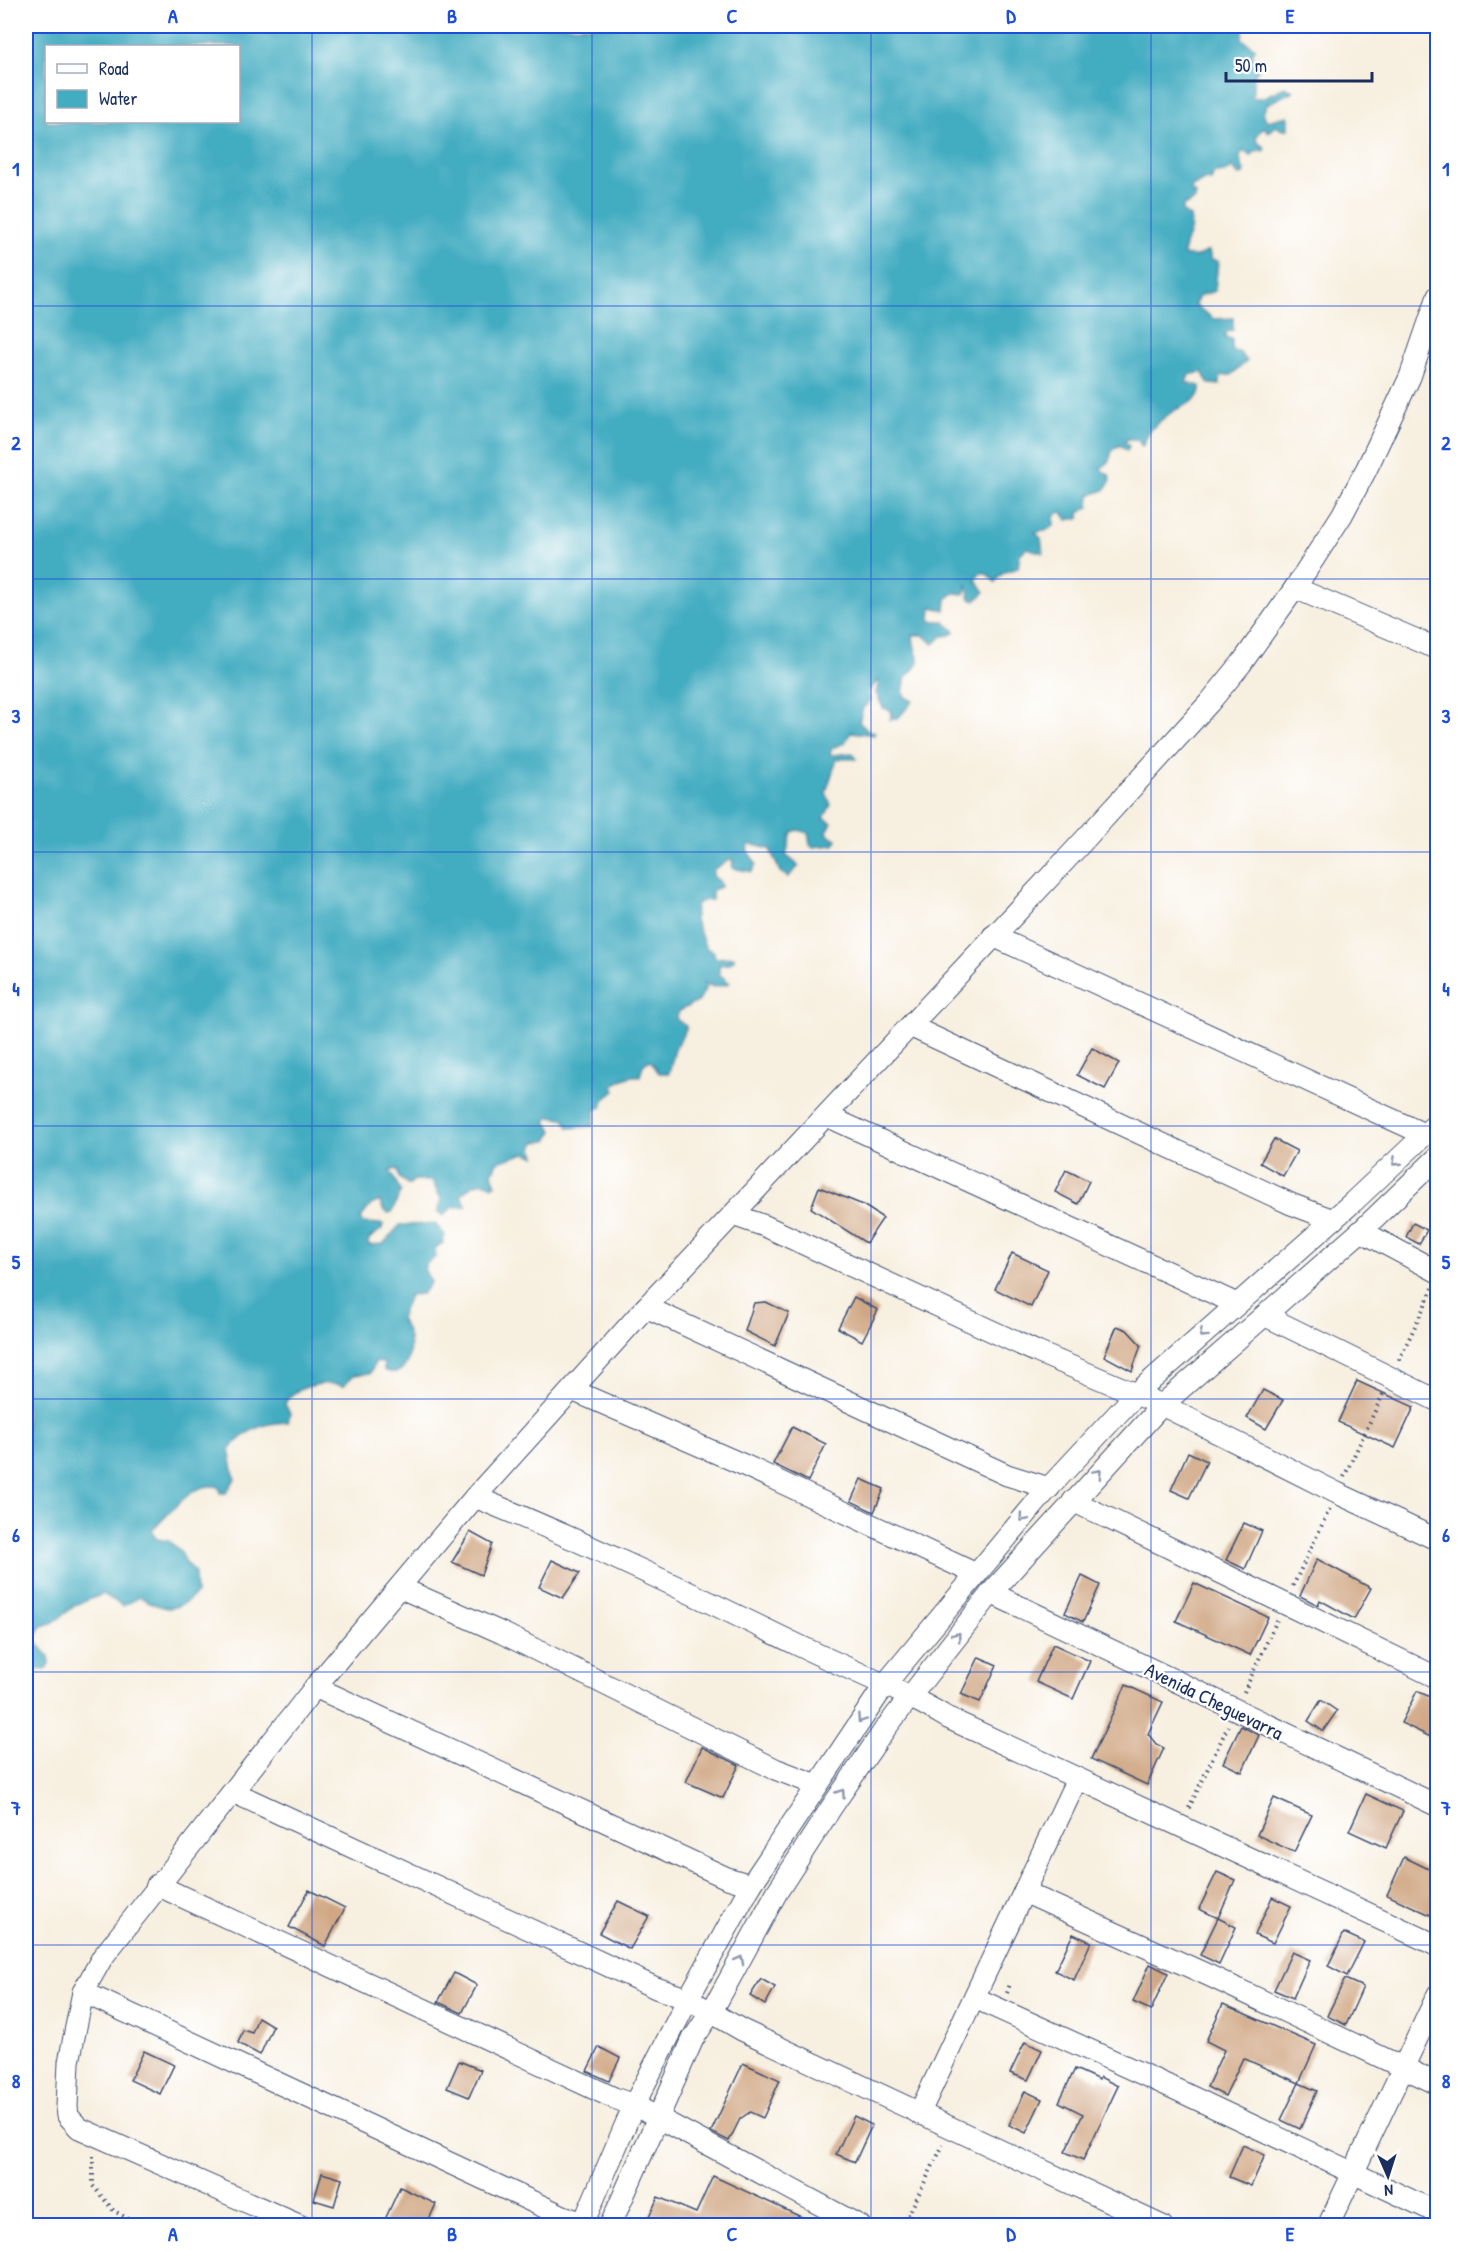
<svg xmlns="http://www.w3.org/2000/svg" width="1463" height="2251" font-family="'Patrick Hand',sans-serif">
<rect width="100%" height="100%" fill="#fff"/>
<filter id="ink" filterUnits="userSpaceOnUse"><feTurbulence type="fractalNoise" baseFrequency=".0167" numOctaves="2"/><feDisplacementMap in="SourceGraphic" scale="12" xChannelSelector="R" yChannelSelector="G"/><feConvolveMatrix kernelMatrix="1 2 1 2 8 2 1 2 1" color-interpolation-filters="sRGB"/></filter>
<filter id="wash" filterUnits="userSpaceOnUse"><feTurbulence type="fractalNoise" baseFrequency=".008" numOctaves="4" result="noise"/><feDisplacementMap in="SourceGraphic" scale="24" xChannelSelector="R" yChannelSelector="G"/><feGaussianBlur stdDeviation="1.35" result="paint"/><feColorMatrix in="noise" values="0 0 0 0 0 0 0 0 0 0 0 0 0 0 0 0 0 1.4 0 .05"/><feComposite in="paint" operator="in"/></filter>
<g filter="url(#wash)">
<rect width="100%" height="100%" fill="#f7efdf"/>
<!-- water -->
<path fill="#42acc1" stroke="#2e6e90" stroke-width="1.5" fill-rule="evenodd" d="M26 26H1244L1242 39 1255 48 1251 57 1257 59 1260 65 1254 76 1252 98 1264 97 1285 87 1293 91 1267 104 1263 113 1267 121 1288 116V129L1282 130 1276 126 1269 132 1264 127 1256 137 1258 143 1265 147 1264 151 1254 152 1251 156 1243 151C1236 160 1244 165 1244 174L1238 175 1232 167 1228 172 1214 173 1211 181 1204 180 1192 187 1191 192 1196 194 1195 200 1183 206V212L1190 217C1194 235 1182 242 1184 255L1195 257 1209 251 1211 260 1218 261 1215 291 1199 296 1195 305 1214 319 1233 318V330L1227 332 1224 337 1232 339V351L1239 352 1247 361 1231 375 1220 376V385L1209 384 1202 372 1189 375 1186 383 1200 386C1202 402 1182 405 1172 412 1164 418 1153 425 1148 434 1145 439 1146 442 1142 446L1138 440 1128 439 1125 442 1129 446 1127 451 1120 445 1112 450 1109 462 1100 469 1109 475 1111 480 1105 490 1090 495 1089 507 1079 513 1080 518 1067 520 1061 511 1054 517V526L1045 531 1035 532 1041 538 1043 553 1027 548 1020 554 1018 568 1003 573 995 582 986 573H980L976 580 985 592 976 600 970 599 967 585 964 594 954 593 946 599 945 610 931 607 930 621H943L955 631 950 635 942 636 934 644 923 635H913C913 660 929 656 906 677L903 692 905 697 913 701 899 717 890 720 892 711 883 708 876 693 879 679 868 692 870 701 863 708 859 722 869 732H875L874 735 851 732 845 743 832 748 830 754 832 755 852 753 857 759H837L826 792 831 805 824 818 832 823 827 831 829 836 837 839 834 845 812 847 810 845 808 833 798 830 792 832 786 855 799 866 788 877 780 872 770 849 750 844 747 850 756 864 752 872 732 868 733 860H729L714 869 713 876 720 882 721 887 712 890V900L702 901 696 905 695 920 706 948 714 952 715 958 734 957V960L728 964 719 965V974L729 982V984L713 987 703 982 706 987 699 1001 679 1011 676 1019 686 1026V1029L675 1049 669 1073H659L650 1060 643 1065 640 1076C629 1075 622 1079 613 1086L615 1091 605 1099 602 1107 596 1109 593 1126 569 1128 564 1119 549 1117 546 1122 553 1131 547 1141 535 1142 533 1147 535 1156 526 1153 497 1162 492 1174 496 1185 493 1186C481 1178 468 1186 461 1196L467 1206 453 1207 443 1215 438 1212 441 1199 432 1181 414 1180 409 1185 399 1178 397 1169 390 1171 401 1191 392 1212 388 1213 383 1210 380 1201 371 1205 360 1219 363 1223 383 1224 382 1229 369 1239 368 1245 383 1244 400 1225 435 1224 445 1235 443 1243 435 1248 436 1257 426 1264 424 1269 431 1282 422 1294 409 1295 400 1319C402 1323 406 1327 407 1332 414 1350 408 1381 384 1370V1363L375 1362 371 1373 354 1375 343 1386C327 1380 292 1386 285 1404L290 1413 288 1422C262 1423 246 1430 229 1450L235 1479 226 1493H220L219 1487C191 1480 170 1515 151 1531L157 1539 169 1541 181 1552 185 1562 195 1573 196 1594C173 1614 165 1610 140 1597L123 1606 103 1594 76 1605 54 1622 42 1626 34 1640 49 1656V1664L45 1669 26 1671ZM46 46H238V122H46Z"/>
<g id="blocks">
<!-- building -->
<g fill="#d0a784">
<polygon points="1092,1048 1119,1063 1105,1089 1077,1075"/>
<polygon points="1274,1139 1297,1151 1283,1176 1260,1163"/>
<polygon points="1066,1170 1089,1181 1078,1204 1055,1192"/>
<polygon points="819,1187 863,1205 883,1218 866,1243 811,1208"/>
<polygon points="1413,1223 1427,1230 1419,1244 1406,1237"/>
<polygon points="1012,1253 1048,1270 1031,1307 995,1289"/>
<polygon points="854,1297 878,1310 862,1341 838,1328"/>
<polygon points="766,1302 789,1313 775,1346 745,1331 754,1303"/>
<polygon points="1117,1326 1127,1330 1141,1345 1132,1371 1104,1356"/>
<polygon points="1357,1381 1414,1407 1395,1448 1338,1422"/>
<polygon points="1263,1390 1283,1400 1266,1429 1247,1418"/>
<polygon points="792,1427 826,1444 808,1481 773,1464"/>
<polygon points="1188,1452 1207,1461 1189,1498 1171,1490"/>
<polygon points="861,1479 884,1489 874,1512 851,1501"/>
<polygon points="1244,1523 1262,1531 1245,1569 1226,1560"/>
<polygon points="470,1532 492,1544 481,1575 452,1562"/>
<polygon points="1317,1559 1371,1588 1354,1619 1320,1600 1318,1605 1300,1596"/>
<polygon points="552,1560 580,1573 563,1598 539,1587"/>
<polygon points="1082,1576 1100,1585 1083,1622 1065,1613"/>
<polygon points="1194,1583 1268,1617 1250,1655 1176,1621"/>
<polygon points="1053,1644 1090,1661 1073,1699 1036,1682"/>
<polygon points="979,1657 997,1665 980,1702 961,1694"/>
<polygon points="1126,1685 1163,1702 1148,1734 1156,1744 1164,1748 1147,1785 1091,1759"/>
<polygon points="1417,1691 1437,1700 1437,1740 1401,1723"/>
<polygon points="1321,1700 1337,1711 1323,1731 1308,1721"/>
<polygon points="1241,1726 1259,1735 1242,1772 1223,1763"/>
<polygon points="702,1747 739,1765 723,1798 686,1782"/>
<polygon points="1366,1794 1403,1811 1386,1848 1349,1831"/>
<polygon points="1274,1798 1312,1815 1294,1852 1257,1835"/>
<polygon points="1404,1857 1437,1873 1437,1918 1387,1895"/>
<polygon points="1217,1872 1235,1880 1218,1918 1199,1909"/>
<polygon points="309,1890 345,1908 325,1946 289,1927"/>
<polygon points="1272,1897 1291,1906 1273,1943 1255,1935"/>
<polygon points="618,1901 649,1916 630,1949 599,1933"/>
<polygon points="1218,1918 1236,1927 1219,1964 1200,1955"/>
<polygon points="1344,1933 1364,1942 1347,1976 1328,1966"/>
<polygon points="1073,1934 1091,1942 1074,1980 1055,1971"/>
<polygon points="1292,1952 1310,1960 1293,1998 1274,1990"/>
<polygon points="1150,1964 1168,1973 1151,2010 1133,2002"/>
<polygon points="454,1973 477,1985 462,2013 438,2002"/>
<polygon points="761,1979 775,1987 765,2005 750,1996"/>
<polygon points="1345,1979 1363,1987 1346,2025 1327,2016"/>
<polygon points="1223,2004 1316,2045 1299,2083 1243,2058 1225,2096 1207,2087 1224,2050 1206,2041"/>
<polygon points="258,2017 273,2026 260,2055 238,2043 243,2030 252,2033"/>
<polygon points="1025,2042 1042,2050 1028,2080 1010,2073"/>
<polygon points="599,2047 620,2058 609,2081 587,2071"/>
<polygon points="144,2051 174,2065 160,2094 130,2080"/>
<polygon points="459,2061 481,2070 469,2097 447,2088"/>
<polygon points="743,2063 780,2080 763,2118 750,2112 740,2119 729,2141 711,2132"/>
<polygon points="1075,2069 1099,2080 1100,2077 1118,2086 1083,2160 1065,2152 1083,2114 1059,2102"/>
<polygon points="1299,2083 1317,2091 1300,2129 1281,2120"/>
<polygon points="1025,2091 1042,2099 1026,2133 1009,2125"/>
<polygon points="854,2116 872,2125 855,2162 836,2154"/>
<polygon points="1243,2145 1265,2155 1251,2186 1229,2177"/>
<polygon points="322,2173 342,2179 334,2206 314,2200"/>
<polygon points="713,2176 786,2210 821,2226 645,2226 658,2197 696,2213"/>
<polygon points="400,2187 436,2204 426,2226 382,2226"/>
</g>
</g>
</g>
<g filter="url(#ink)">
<use href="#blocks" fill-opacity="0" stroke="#3c4c71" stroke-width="1.5"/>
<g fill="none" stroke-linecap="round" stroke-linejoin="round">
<defs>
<g id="minor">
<polyline points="1295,588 1438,649"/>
<polyline points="993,936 1426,1135"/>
<polyline points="910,1026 1291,1204 1333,1220"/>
<polyline points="827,1116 1237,1304"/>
<polyline points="733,1215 765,1226 1037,1352 1162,1405 1337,1493 1438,1540"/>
<polyline points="1361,1231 1438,1272"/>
<polyline points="646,1307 1007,1475 1049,1488"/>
<polyline points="1266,1316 1438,1401"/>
<polyline points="572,1390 744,1465 976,1574"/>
<path d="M475 1497C585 1542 693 1594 800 1646 850 1670 900 1689 948 1718L1438 1946"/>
<polyline points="1073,1501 1438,1678"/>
<polyline points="401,1588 502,1633 775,1769 817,1785"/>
<polyline points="991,1593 1438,1806"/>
<polyline points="315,1687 727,1878 751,1885"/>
<polyline points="233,1792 656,1988 688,1999 742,2030 1162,2226"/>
<polyline points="157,1885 614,2098 634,2105 860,2226"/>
<polyline points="1024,1892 1210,1976 1438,2084"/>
<polyline points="83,1992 561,2215 591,2226"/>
<polyline points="975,1998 1173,2088 1438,2213"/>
<polyline points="919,2114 1077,1779"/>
<polyline points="301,2226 79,2128 68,2116 67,2107 69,2062 83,1992 102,1958 315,1687 475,1497 646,1307 1077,848 1209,703 1241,664 1295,588 1342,515 1366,470 1410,377 1438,296"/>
<polyline points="582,2226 634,2105 688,1999 751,1885 886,1683 1044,1493 1137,1393 1353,1202 1438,1122"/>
<polyline points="610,2226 693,2039 712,2011 777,1892 831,1808 885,1729 991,1593 1162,1405 1361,1231 1438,1157"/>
<polyline points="1328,2226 1438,1994"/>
</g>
</defs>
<!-- minor casing -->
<use href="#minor" stroke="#3c4c71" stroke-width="23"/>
<!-- path -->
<g stroke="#3c4c71" stroke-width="4" stroke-dasharray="1.5 4.5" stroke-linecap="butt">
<polyline points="1399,1360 1433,1288"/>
<polyline points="1344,1477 1383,1394"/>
<polyline points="1293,1586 1330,1508"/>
<polyline points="1244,1692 1277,1620"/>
<polyline points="1189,1808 1228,1726"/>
<polyline points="1007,1993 1010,1984"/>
<polyline points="93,2156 93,2186 114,2211 142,2226"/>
<polyline points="903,2226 943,2145"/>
</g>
<!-- minor -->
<use href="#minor" stroke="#fff" stroke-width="21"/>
</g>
<!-- one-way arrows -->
<defs><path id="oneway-chevron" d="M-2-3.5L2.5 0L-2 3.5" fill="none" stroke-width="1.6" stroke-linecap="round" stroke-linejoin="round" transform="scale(1.5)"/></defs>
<g stroke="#8d97ae">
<use href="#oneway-chevron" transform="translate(1396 1162) rotate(137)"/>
<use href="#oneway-chevron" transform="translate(1203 1334) rotate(138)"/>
<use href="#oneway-chevron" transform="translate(1098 1473) rotate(-47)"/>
<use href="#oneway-chevron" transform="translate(1023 1518) rotate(130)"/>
<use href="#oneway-chevron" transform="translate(957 1636) rotate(-52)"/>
<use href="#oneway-chevron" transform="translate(861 1719) rotate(124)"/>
<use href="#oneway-chevron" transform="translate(841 1793) rotate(-56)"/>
<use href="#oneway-chevron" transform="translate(740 1960) rotate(-61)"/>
</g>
</g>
<!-- grid -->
<path fill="none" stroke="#1d4ed8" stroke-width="1.5" stroke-opacity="0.55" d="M312 26V2226M592 26V2226M871 26V2226M1151 26V2226M26 306H1438M26 579H1438M26 852H1438M26 1126H1438M26 1399H1438M26 1672H1438M26 1945H1438"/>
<g text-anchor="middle" stroke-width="4.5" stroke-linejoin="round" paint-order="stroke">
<!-- street labels -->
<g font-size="20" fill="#1b2f5e" stroke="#fff">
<text transform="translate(1214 1701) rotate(26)" y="7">Avenida Cheguevarra</text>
</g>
</g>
<!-- margin -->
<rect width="1463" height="2251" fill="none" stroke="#fff" stroke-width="66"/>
<!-- legend -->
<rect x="45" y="45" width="195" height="78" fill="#ffffff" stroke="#a4acbf" stroke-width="1.5"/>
<rect x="57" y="64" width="30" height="9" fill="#ffffff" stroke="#a4acbf" stroke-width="1.5"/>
<text x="99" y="75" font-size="18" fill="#1b2f5e">Road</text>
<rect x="57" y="90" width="30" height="18" fill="#42acc1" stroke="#a4acbf" stroke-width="1.5"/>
<text x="99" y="105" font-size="18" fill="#1b2f5e">Water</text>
<!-- north arrow -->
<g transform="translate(1388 2176) rotate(177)" stroke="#ffffff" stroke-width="4.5" paint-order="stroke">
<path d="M0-4.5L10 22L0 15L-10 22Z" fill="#1b2f5e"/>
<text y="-9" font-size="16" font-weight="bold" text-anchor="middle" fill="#1b2f5e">N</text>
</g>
<!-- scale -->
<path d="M1226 72v9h146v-9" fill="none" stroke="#1b2f5e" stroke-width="3"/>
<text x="1235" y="72" font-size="18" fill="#1b2f5e" stroke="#ffffff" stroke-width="4.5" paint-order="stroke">50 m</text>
<rect x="33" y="33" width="1397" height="2185" fill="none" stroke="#1d4ed8" stroke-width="2"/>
<g font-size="20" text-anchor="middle" font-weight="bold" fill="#1d4ed8">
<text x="173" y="23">A</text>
<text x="452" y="23">B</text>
<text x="732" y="23">C</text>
<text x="1011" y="23">D</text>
<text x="1290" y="23">E</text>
<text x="16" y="176">1</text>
<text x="1446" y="176">1</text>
<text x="16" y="450">2</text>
<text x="1446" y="450">2</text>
<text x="16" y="723">3</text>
<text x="1446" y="723">3</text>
<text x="16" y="996">4</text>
<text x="1446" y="996">4</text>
<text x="16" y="1269">5</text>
<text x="1446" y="1269">5</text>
<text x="16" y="1542">6</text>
<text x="1446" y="1542">6</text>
<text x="16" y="1815">7</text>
<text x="1446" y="1815">7</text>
<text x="16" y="2088">8</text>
<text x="1446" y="2088">8</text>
<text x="173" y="2241">A</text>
<text x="452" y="2241">B</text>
<text x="732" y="2241">C</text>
<text x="1011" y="2241">D</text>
<text x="1290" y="2241">E</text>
</g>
</svg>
